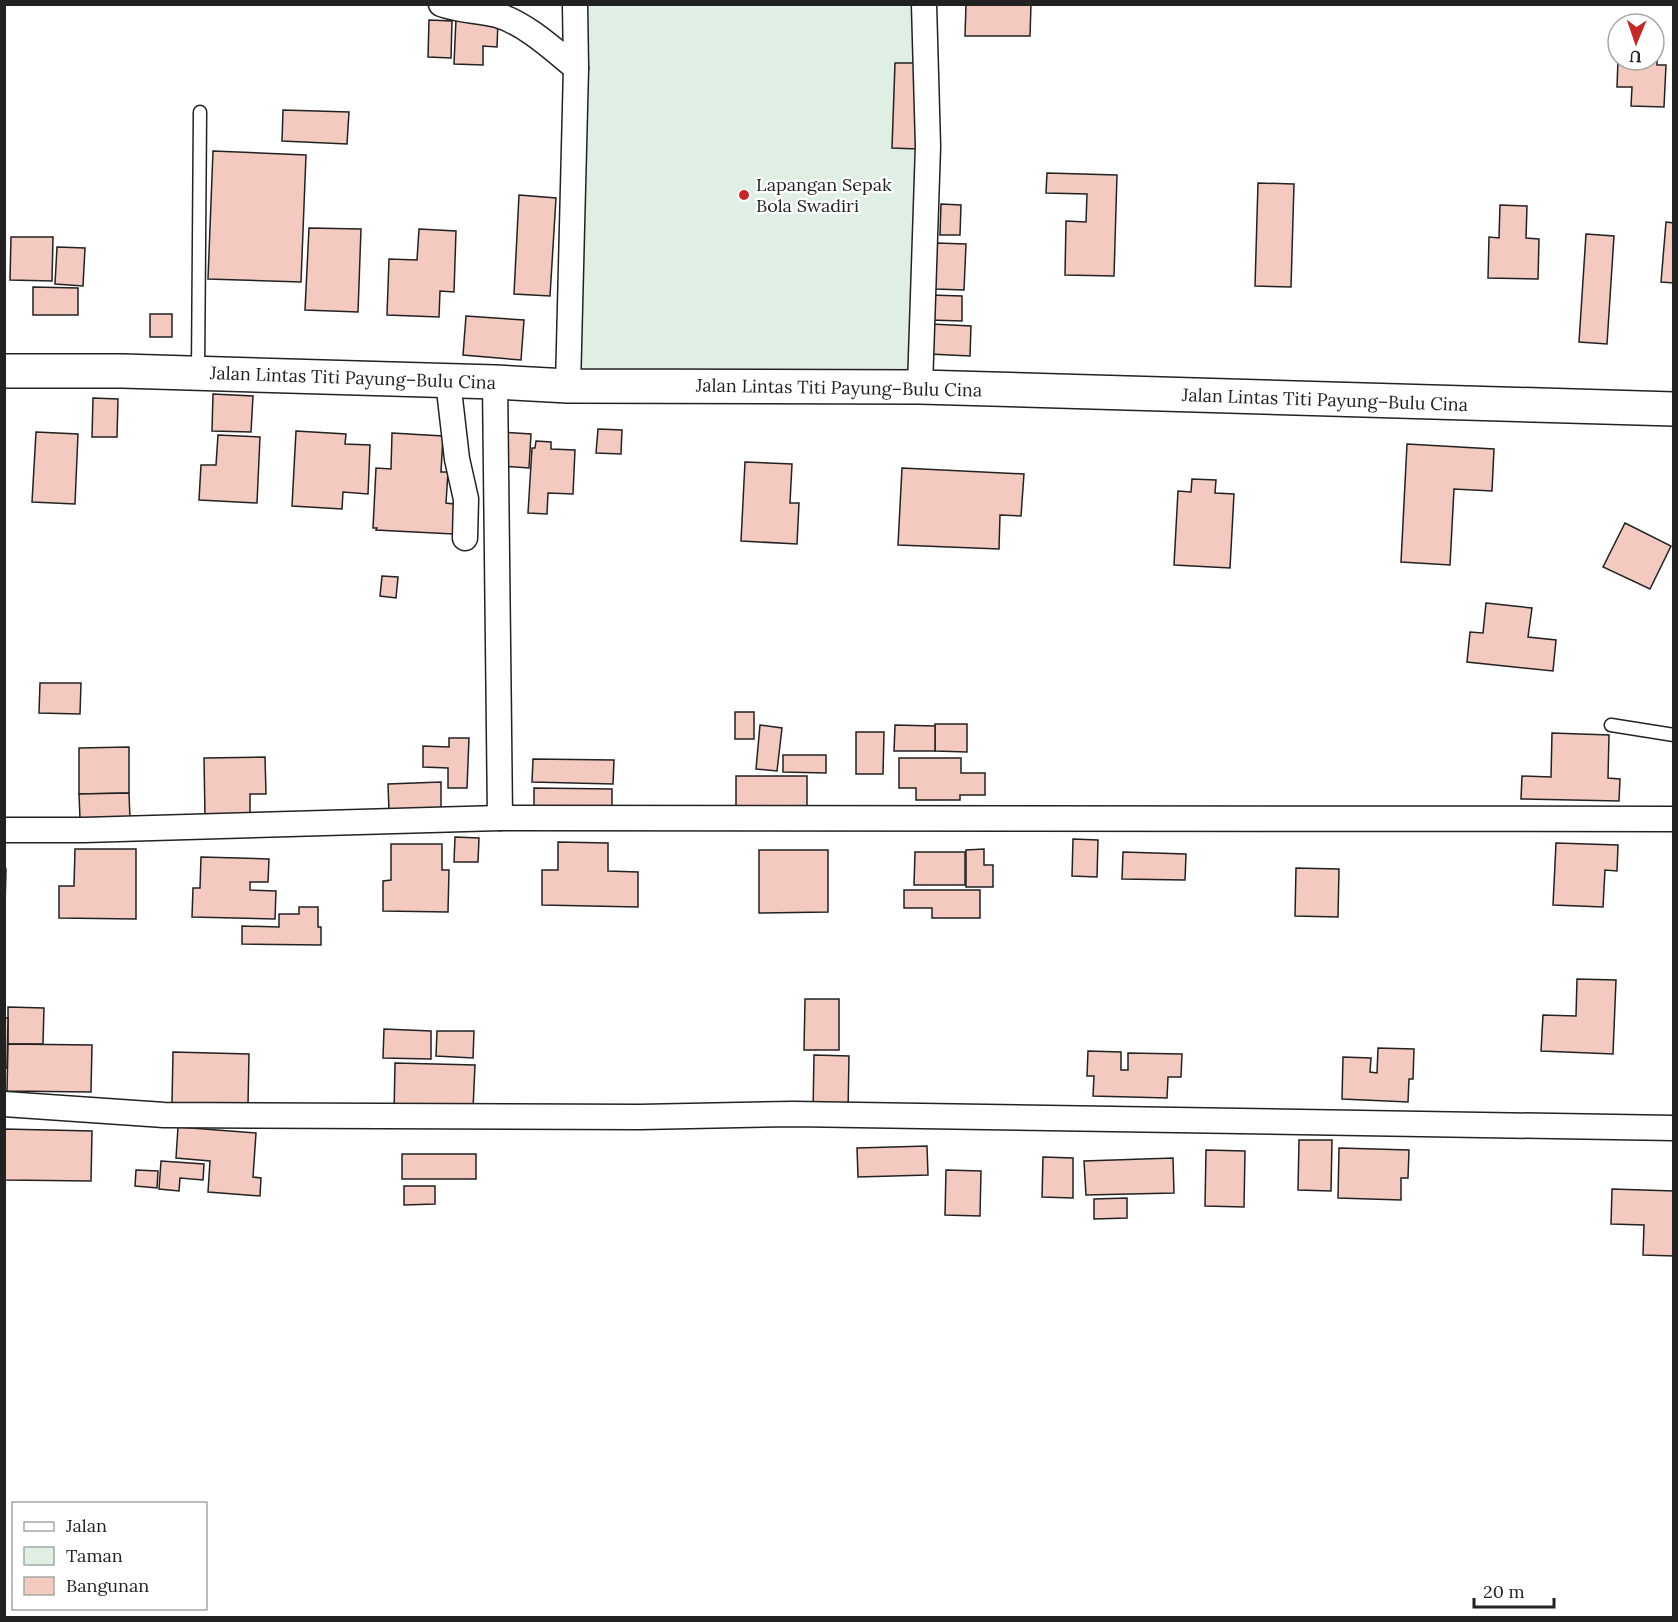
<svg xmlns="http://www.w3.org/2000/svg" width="1678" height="1622" font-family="Lora,serif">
<rect width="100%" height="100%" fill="#fff"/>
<!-- green -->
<polygon fill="#e0efe3" stroke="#6f6f6f" stroke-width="1.5" points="569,5 920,5 920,387 568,386"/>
<!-- building -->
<g fill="#f3c9c0" stroke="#222" stroke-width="1.5">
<polygon points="966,4 1031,4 1030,36 965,36"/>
<polygon points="456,19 498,21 497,47 483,46 483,65 454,64"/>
<polygon points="429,20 452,21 451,58 428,57"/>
<polygon points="1654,33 1658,33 1657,65 1666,65 1664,107 1631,106 1632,87 1617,87 1618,60 1654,60"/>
<polygon points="895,63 921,63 918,149 892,148"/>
<polygon points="283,110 349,112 347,144 282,141"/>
<polygon points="213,151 306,155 301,282 208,279"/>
<polygon points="1047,173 1117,175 1114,276 1065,275 1066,221 1086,222 1087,194 1046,193"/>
<polygon points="1258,183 1294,184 1291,287 1255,286"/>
<polygon points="519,195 556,198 550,296 514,294"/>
<polygon points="941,204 961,205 960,235 940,235"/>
<polygon points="1500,205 1527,206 1526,238 1539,239 1538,279 1488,278 1489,237 1499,238"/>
<polygon points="1666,222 1674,223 1674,283 1661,282"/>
<polygon points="309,228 361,229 358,312 305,310"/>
<polygon points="419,229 456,231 454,292 440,291 439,317 387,315 389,259 417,260"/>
<polygon points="1586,234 1614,236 1607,344 1579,342"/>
<polygon points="11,237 53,237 52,281 10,280"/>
<polygon points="936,243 966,244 964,290 935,289"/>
<polygon points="57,247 85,248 83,286 55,284"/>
<polygon points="33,287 78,288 78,315 33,315"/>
<polygon points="930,295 962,296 962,321 929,320"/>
<rect x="150" y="314" width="22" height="23"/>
<polygon points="466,316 524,320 521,360 463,355"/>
<polygon points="931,324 971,326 970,356 929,354"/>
<polygon points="213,394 253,396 251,432 212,431"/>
<polygon points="93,398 118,399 117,437 92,437"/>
<polygon points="598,429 622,430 621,454 596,453"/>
<polygon points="296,431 346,434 345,444 370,445 368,494 343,492 342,509 292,506"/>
<polygon points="36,432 78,434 75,504 32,502"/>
<polygon points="501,432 531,434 529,468 499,466"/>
<polygon points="392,433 443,436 441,472 448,472 446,503 454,504 453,534 376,530 377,528 373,528 376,468 391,469"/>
<polygon points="218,435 260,437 257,503 199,500 201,465 216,465"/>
<polygon points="536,441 551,442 551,449 575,450 573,494 548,493 547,514 528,513 532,448 535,448"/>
<polygon points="1407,444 1494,449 1492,491 1454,489 1450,565 1401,562"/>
<polygon points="745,462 792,464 790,503 799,503 797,544 741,541"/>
<polygon points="902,468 1024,474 1021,516 1000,515 999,549 898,545"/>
<polygon points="1192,479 1216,480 1215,493 1234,494 1230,568 1174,565 1178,491 1191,492"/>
<polygon points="1625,523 1671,546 1650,589 1603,567"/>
<polygon points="382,576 398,577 396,598 380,596"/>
<polygon points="1486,603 1532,608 1528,637 1556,640 1553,671 1467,662 1470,632 1483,633"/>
<polygon points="40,683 81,683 80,714 39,713"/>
<rect x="735" y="712" width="19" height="27"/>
<polygon points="935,724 967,724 967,752 935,751"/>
<polygon points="760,725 782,728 777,771 756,769"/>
<polygon points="895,725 935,726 935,751 894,751"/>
<polygon points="856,732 884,732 883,774 856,774"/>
<polygon points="1552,733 1609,735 1608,778 1620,779 1619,801 1521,799 1522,776 1551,777"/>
<polygon points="449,738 469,738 467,788 448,788 448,768 423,767 423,746 449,747"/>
<polygon points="129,747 129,793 79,794 79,748"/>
<polygon points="783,755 826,755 826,773 783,772"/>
<polygon points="265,757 266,794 250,794 250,816 205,817 204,758"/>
<polygon points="899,758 961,758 961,773 985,773 985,795 960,795 960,800 916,800 916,788 899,788"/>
<polygon points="533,759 614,760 613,784 532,782"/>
<polygon points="736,776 807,776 807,810 736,809"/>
<polygon points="441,782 441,811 389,812 388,784"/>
<polygon points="534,788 612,789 612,812 534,810"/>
<polygon points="129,793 130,819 80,819 79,794"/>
<polygon points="455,837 479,838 478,862 454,862"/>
<polygon points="1073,839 1098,840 1097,877 1072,876"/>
<polygon points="558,842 608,843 608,871 638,872 638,907 542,905 542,870 558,870"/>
<polygon points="1556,843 1618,845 1617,871 1605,870 1603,907 1553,905"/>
<polygon points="391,844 442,844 442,870 449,870 448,912 383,911 383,881 391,880"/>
<polygon points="75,849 136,849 136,919 59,918 59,886 74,886"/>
<polygon points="984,849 984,865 993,865 993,887 966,887 966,850"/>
<polygon points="759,850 828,850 828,912 759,913"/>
<polygon points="915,852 965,852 965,885 914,885"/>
<polygon points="1123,852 1186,854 1185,880 1122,879"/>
<polygon points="201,857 269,859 268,882 250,882 250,890 276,891 275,919 192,917 193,888 200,888"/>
<polygon points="1296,868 1339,869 1338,917 1295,916"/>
<polygon points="4,869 6,869 5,908 4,908"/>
<polygon points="904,890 980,890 980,918 932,918 932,908 904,908"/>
<polygon points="299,907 318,907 318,927 321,927 321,945 242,944 242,926 279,927 279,914 299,914"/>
<polygon points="1577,979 1616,980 1613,1054 1541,1051 1543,1015 1576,1016"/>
<polygon points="805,999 839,999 839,1050 804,1050"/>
<polygon points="8,1007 44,1008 43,1044 8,1044"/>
<polygon points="4,1018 8,1018 7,1068 4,1068"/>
<polygon points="384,1029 431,1031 431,1059 383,1058"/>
<polygon points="437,1031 474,1031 473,1058 436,1056"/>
<polygon points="8,1044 92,1045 91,1092 7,1091"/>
<polygon points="1378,1048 1414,1049 1413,1079 1409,1079 1408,1102 1342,1099 1343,1057 1371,1058 1370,1072 1377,1073"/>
<polygon points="1088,1051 1121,1052 1121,1070 1128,1070 1128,1053 1182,1054 1181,1077 1168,1077 1167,1098 1093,1096 1094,1076 1087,1076"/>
<polygon points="173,1052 249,1054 248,1105 172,1103"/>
<polygon points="814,1055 849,1056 848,1113 813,1113"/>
<polygon points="395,1063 475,1065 473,1109 394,1115"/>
<polygon points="178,1127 256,1133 253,1177 261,1178 260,1196 208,1192 210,1161 176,1158"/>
<polygon points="4,1129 92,1131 91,1181 4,1180"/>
<polygon points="1299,1140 1332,1140 1331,1191 1298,1190"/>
<polygon points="927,1146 928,1175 858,1177 857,1148"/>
<polygon points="1339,1148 1409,1150 1408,1178 1401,1178 1401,1200 1338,1198"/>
<polygon points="1206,1150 1245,1151 1244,1207 1205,1206"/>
<rect x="402" y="1154" width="74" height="25"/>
<polygon points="1043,1157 1073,1158 1073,1198 1042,1197"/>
<polygon points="1173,1158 1174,1193 1086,1195 1084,1161"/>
<polygon points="161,1161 204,1164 203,1180 180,1178 179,1191 159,1189"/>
<polygon points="136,1170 158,1171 157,1188 135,1186"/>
<polygon points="946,1170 981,1171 980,1216 945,1215"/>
<polygon points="404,1186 435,1186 435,1204 404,1205"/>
<polygon points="1612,1189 1674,1191 1674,1256 1643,1255 1644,1225 1611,1224"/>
<polygon points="1127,1198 1127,1218 1094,1219 1094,1199"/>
</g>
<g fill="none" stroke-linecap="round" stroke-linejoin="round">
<defs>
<g id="lane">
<polyline points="198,373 200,112"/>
<polyline points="1611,725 1674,735"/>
</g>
<g id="street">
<path d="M441 4C459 11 479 10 497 15 525 23 554 50 576 68"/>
<polyline points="448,381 457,459 466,499 465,538"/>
<polyline points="495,382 500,818"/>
<polyline points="568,386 576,68 575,4"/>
<polyline points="920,387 928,146 924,4"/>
<polyline points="4,830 84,830 500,818 1674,819"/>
<polyline points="4,1104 164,1115 640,1117 793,1114 1674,1128"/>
</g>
<polyline id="primary" points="4,371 122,371 495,382 568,386 920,387 1674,409"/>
</defs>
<!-- lane casing -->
<use href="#lane" stroke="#222" stroke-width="15"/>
<!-- street casing -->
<use href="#street" stroke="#222" stroke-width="27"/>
<!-- primary casing -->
<use href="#primary" stroke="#222" stroke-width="36"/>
<!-- lane -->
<use href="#lane" stroke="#fff" stroke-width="12"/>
<!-- street -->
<use href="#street" stroke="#fff" stroke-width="24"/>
<!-- primary -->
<use href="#primary" stroke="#fff" stroke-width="33"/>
</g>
<!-- markers -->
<circle fill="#c62828" stroke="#fff" stroke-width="2" cx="744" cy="195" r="6"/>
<g text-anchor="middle" stroke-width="4.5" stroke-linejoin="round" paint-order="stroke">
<!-- poi labels -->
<g font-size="18" fill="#222" stroke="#fff" text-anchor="start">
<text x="756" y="191">Lapangan Sepak<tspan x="756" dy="21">Bola Swadiri</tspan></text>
</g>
<!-- street labels -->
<g font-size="18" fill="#222" stroke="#fff">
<text transform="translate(353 378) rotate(2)" y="6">Jalan Lintas Titi Payung–Bulu Cina</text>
<text transform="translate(839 388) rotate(1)" y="6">Jalan Lintas Titi Payung–Bulu Cina</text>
<text transform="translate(1325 400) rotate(2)" y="6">Jalan Lintas Titi Payung–Bulu Cina</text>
</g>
</g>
<!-- border -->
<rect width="1678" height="1622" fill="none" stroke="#222222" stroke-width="12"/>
<!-- legend -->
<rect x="12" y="1502" width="195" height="108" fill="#ffffff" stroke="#a7a7a7" stroke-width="1.5"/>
<rect x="24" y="1522" width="30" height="9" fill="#ffffff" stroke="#a7a7a7" stroke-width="1.5"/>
<text x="66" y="1532" font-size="18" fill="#222222">Jalan</text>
<rect x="24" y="1547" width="30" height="18" fill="#e0efe3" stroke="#a7a7a7" stroke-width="1.5"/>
<text x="66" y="1562" font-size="18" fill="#222222">Taman</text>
<rect x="24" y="1577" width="30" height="18" fill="#f3c9c0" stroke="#a7a7a7" stroke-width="1.5"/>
<text x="66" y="1592" font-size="18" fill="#222222">Bangunan</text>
<!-- north arrow -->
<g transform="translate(1636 42) rotate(182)"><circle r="28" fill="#ffffff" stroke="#a7a7a7" stroke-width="1.5"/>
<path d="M0-4.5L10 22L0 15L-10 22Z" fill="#c62828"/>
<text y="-9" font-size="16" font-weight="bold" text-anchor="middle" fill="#222222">U</text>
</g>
<!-- scale -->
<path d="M1474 1598v9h80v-9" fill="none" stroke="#222222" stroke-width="3"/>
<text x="1483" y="1598" font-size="18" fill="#222222" stroke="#ffffff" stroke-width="4.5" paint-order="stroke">20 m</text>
</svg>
